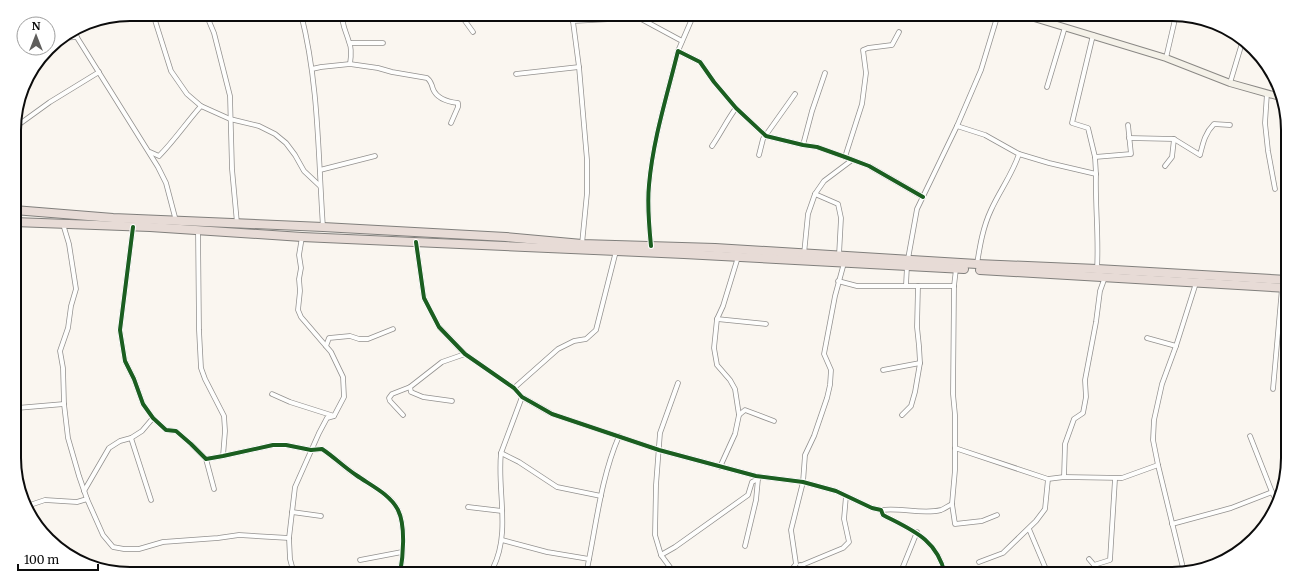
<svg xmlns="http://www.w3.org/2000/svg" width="1302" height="588" font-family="Merriweather,serif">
<rect width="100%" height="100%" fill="#faf6f0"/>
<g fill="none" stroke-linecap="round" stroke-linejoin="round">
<defs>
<g id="street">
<polyline points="153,14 171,71 187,94 201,106 230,119 259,126 275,134 286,143 295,155 304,171 320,186"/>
<polyline points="206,14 214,33 230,96 232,169 237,223"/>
<path d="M301 14C319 84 318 156 323 227"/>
<path d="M342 14C342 26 346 31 349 42 352 48 351 57 350 64"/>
<polyline points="460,14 473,32"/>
<polyline points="572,14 579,67 587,160 587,193 582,244"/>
<polyline points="632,14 682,41"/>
<polyline points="573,21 612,19 630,14"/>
<polyline points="1052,23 1055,14"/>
<polyline points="73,31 158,167 166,183 176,221"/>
<polyline points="1093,35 1072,123 1088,128 1095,157 1096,174"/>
<polyline points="62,38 77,37"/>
<polyline points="350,43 383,43"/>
<polyline points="678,51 694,14"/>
<polyline points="1166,58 1176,15"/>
<path d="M312 69 321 67 350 64 378 68 392 72 427 78C431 81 432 85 433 89 437 99 449 102 458 103V107L451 123"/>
<polyline points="516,74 579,67"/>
<polyline points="1230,83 1242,43"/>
<polyline points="1047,87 1065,27"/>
<polyline points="1267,93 1265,123 1268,151 1275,189"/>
<path d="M957 126 985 135 1019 154C1012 175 1000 190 991 210 983 227 980 245 977 264"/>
<polyline points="14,128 50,102 99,72"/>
<path d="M1129 138 1174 139 1200 155C1203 143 1205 133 1214 124L1230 125"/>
<polyline points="803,145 812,111 825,73"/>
<path d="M712 146C721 133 727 120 736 108"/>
<path d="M150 152 159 156C174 141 186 123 201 106"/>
<path d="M1019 154 1049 163 1096 174C1095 206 1099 237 1097 269"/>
<polyline points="759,155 763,139 795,94"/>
<polyline points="845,157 862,104 866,73 863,50 868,48 892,45 899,32"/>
<polyline points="1095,157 1131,154 1128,125"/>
<polyline points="1165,166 1172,157 1174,139"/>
<polyline points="320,170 375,156"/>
<polyline points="14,189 19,210"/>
<polyline points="815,194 824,181 852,160"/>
<polyline points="63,224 69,244 76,289 71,306 68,328 60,351 63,368 64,404 68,438 79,476 87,499 103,535 113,547 124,549 139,549 163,542 218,538 239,535 289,538"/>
<path d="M133 227 120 330 125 361 134 379 143 404 153 418 166 430 176 431 191 444 206 459 223 456 273 445H286L311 450 322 449C334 457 344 467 356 475 370 485 390 494 398 510 406 526 403 557 400 574"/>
<polyline points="198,230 199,330 201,368 205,379 224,416 225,431 223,456"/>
<path d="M416 242 424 298 439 327 465 354 514 388 522 397 531 402 552 414 659 450 756 476 803 482 836 491 872 508 881 510 883 515C912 530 937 539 945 574"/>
<path d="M651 246C649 226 647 205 649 185 653 139 667 96 678 51L700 62 714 82 736 108 766 136 803 145 817 147 845 157 869 166 923 197"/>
<polyline points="804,254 808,214 815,194 838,204 841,218 839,255"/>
<polyline points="908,259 917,209 957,126 981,70 998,14"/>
<polyline points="838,281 857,286 954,286"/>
<polyline points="906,285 907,266"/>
<polyline points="717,319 766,324"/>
<polyline points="1147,338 1176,346"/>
<polyline points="326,346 329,338 350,336 359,339 368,339 393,329"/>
<polyline points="883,370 920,363"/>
<polyline points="514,388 558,349 574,341 586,339 596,330 616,251"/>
<polyline points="1273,389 1282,288"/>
<polyline points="272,394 290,402 334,416"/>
<polyline points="452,401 423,397 411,392 410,387 442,362 465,354"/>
<polyline points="17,408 64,404"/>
<polyline points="403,415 390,401 389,398 392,394 410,387"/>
<polyline points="739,415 745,410 774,421"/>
<polyline points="902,415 911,406 915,392 920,363 919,346 917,327 918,286"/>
<polyline points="1250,436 1272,492 1278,504"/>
<polyline points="131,438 151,500"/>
<polyline points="955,448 1048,479 1064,477 1122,478 1158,465"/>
<polyline points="501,453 519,462 557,487 601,496"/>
<polyline points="206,459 214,489"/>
<polyline points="720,467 735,434 739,415 735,389 730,380 717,365 714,348 717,319 723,306 738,257"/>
<polyline points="1064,477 1065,444 1074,419 1083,413 1086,397 1085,380 1096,322 1100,291 1105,277"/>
<polyline points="84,491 109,448 120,441 131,438 142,431 153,418"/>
<polyline points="952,504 955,524 982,521 997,515"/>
<polyline points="29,507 30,505 45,500 77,502 87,499"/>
<polyline points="468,507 502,511"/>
<path d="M881 510C901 507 922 515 941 510 944 509 948 506 952 504L955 470V415L953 394 954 286 956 269"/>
<polyline points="292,512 321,516"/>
<polyline points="1172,524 1231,508 1272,492"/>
<polyline points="1029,529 1048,574"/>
<polyline points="502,540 547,552 589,559"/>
<polyline points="745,546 756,500 758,479"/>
<polyline points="661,555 675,547 748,495 752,482 758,479 756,476"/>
<polyline points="1089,559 1094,565 1110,560 1115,479"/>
<polyline points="360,560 402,552"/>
<polyline points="979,562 1003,553 1036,521 1045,509 1048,479"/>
<polyline points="800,565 808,574"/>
<polyline points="802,565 843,548 849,542 844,519 846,496"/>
<polyline points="1184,572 1158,465 1153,440 1154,420 1162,384 1176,346 1196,283"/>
<polyline points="294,574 290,559 289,538 295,487 319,433 327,418 334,416 344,397 343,377 331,352 301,317 298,310 300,291 299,279 301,268 299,255 302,237"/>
<path d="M476 574 493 568C511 532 497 491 501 453L522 397"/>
<path d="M586 574C596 528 600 480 619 436"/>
<polyline points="675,574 661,555 655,535 656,485 660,433 678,383"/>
<polyline points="788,574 796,564 791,530 803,482 805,455 814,436 827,398 830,385 831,370 824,354 835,296 844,263"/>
<polyline points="900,574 917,532"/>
<polyline points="1154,574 1156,569 1169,574"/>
</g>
<polyline id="secondary" points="1021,14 1166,58 1230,83 1280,97"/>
<g id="highway">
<polyline points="14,210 113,218 323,227 506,237 582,244 715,248 977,264 1097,269 1287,280"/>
<polyline points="14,222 150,227 302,237 684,254 964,269"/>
<polyline points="980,270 1288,288"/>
</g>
</defs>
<!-- street casing -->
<use href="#street" stroke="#93918f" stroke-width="5.5"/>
<!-- secondary casing -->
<use href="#secondary" stroke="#8a8885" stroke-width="8"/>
<!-- highway casing -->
<use href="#highway" stroke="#807f7c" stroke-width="10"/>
<!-- street -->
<use href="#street" stroke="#fefefd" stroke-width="4"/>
<!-- secondary -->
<use href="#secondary" stroke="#f4f1e8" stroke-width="6"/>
<!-- highway -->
<use href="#highway" stroke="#e7dbd6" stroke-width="8"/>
<defs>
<g id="cycleway">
<path d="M133 227 120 330 125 361 134 379 143 404 153 418 166 430 176 431 191 444 206 459 223 456 273 445H286L311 450 322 449C334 457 344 467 356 475 370 485 390 494 398 510 406 526 403 557 400 574"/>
<path d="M416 242 424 298 439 327 465 354 514 388 522 397 531 402 552 414 659 450 756 476 803 482 836 491 872 508 881 510 883 515C912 530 937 539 945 574"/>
<path d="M651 246C649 226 647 205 649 185 653 139 667 96 678 51L700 62 714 82 736 108 766 136 803 145 817 147 845 157 869 166 923 197"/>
</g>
</defs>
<!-- cycleway casing -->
<use href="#cycleway" stroke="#fff" stroke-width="6"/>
<!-- cycleway -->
<use href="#cycleway" stroke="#1b5e20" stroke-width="4"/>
</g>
<!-- crop -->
<path d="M0 0H1302V588H0ZM130 21H1172A109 109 0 0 1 1281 130V458A109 109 0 0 1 1172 567H130A109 109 0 0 1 21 458V130A109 109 0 0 1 130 21Z" fill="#fff" fill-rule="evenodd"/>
<path fill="none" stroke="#0c0c0c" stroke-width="2" d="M130 21H1172A109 109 0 0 1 1281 130V458A109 109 0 0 1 1172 567H130A109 109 0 0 1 21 458V130A109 109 0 0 1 130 21Z"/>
<!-- north arrow -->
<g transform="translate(36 36)"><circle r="19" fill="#ffffff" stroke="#9e9e9e"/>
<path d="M0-3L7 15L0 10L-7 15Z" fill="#5f5e5c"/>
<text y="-6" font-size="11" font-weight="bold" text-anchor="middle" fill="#0c0c0c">N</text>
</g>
<!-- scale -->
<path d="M18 564v6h80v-6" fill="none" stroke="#0c0c0c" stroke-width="2"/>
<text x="24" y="564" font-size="12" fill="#0c0c0c" stroke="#ffffff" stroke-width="3" paint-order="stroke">100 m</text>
</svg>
